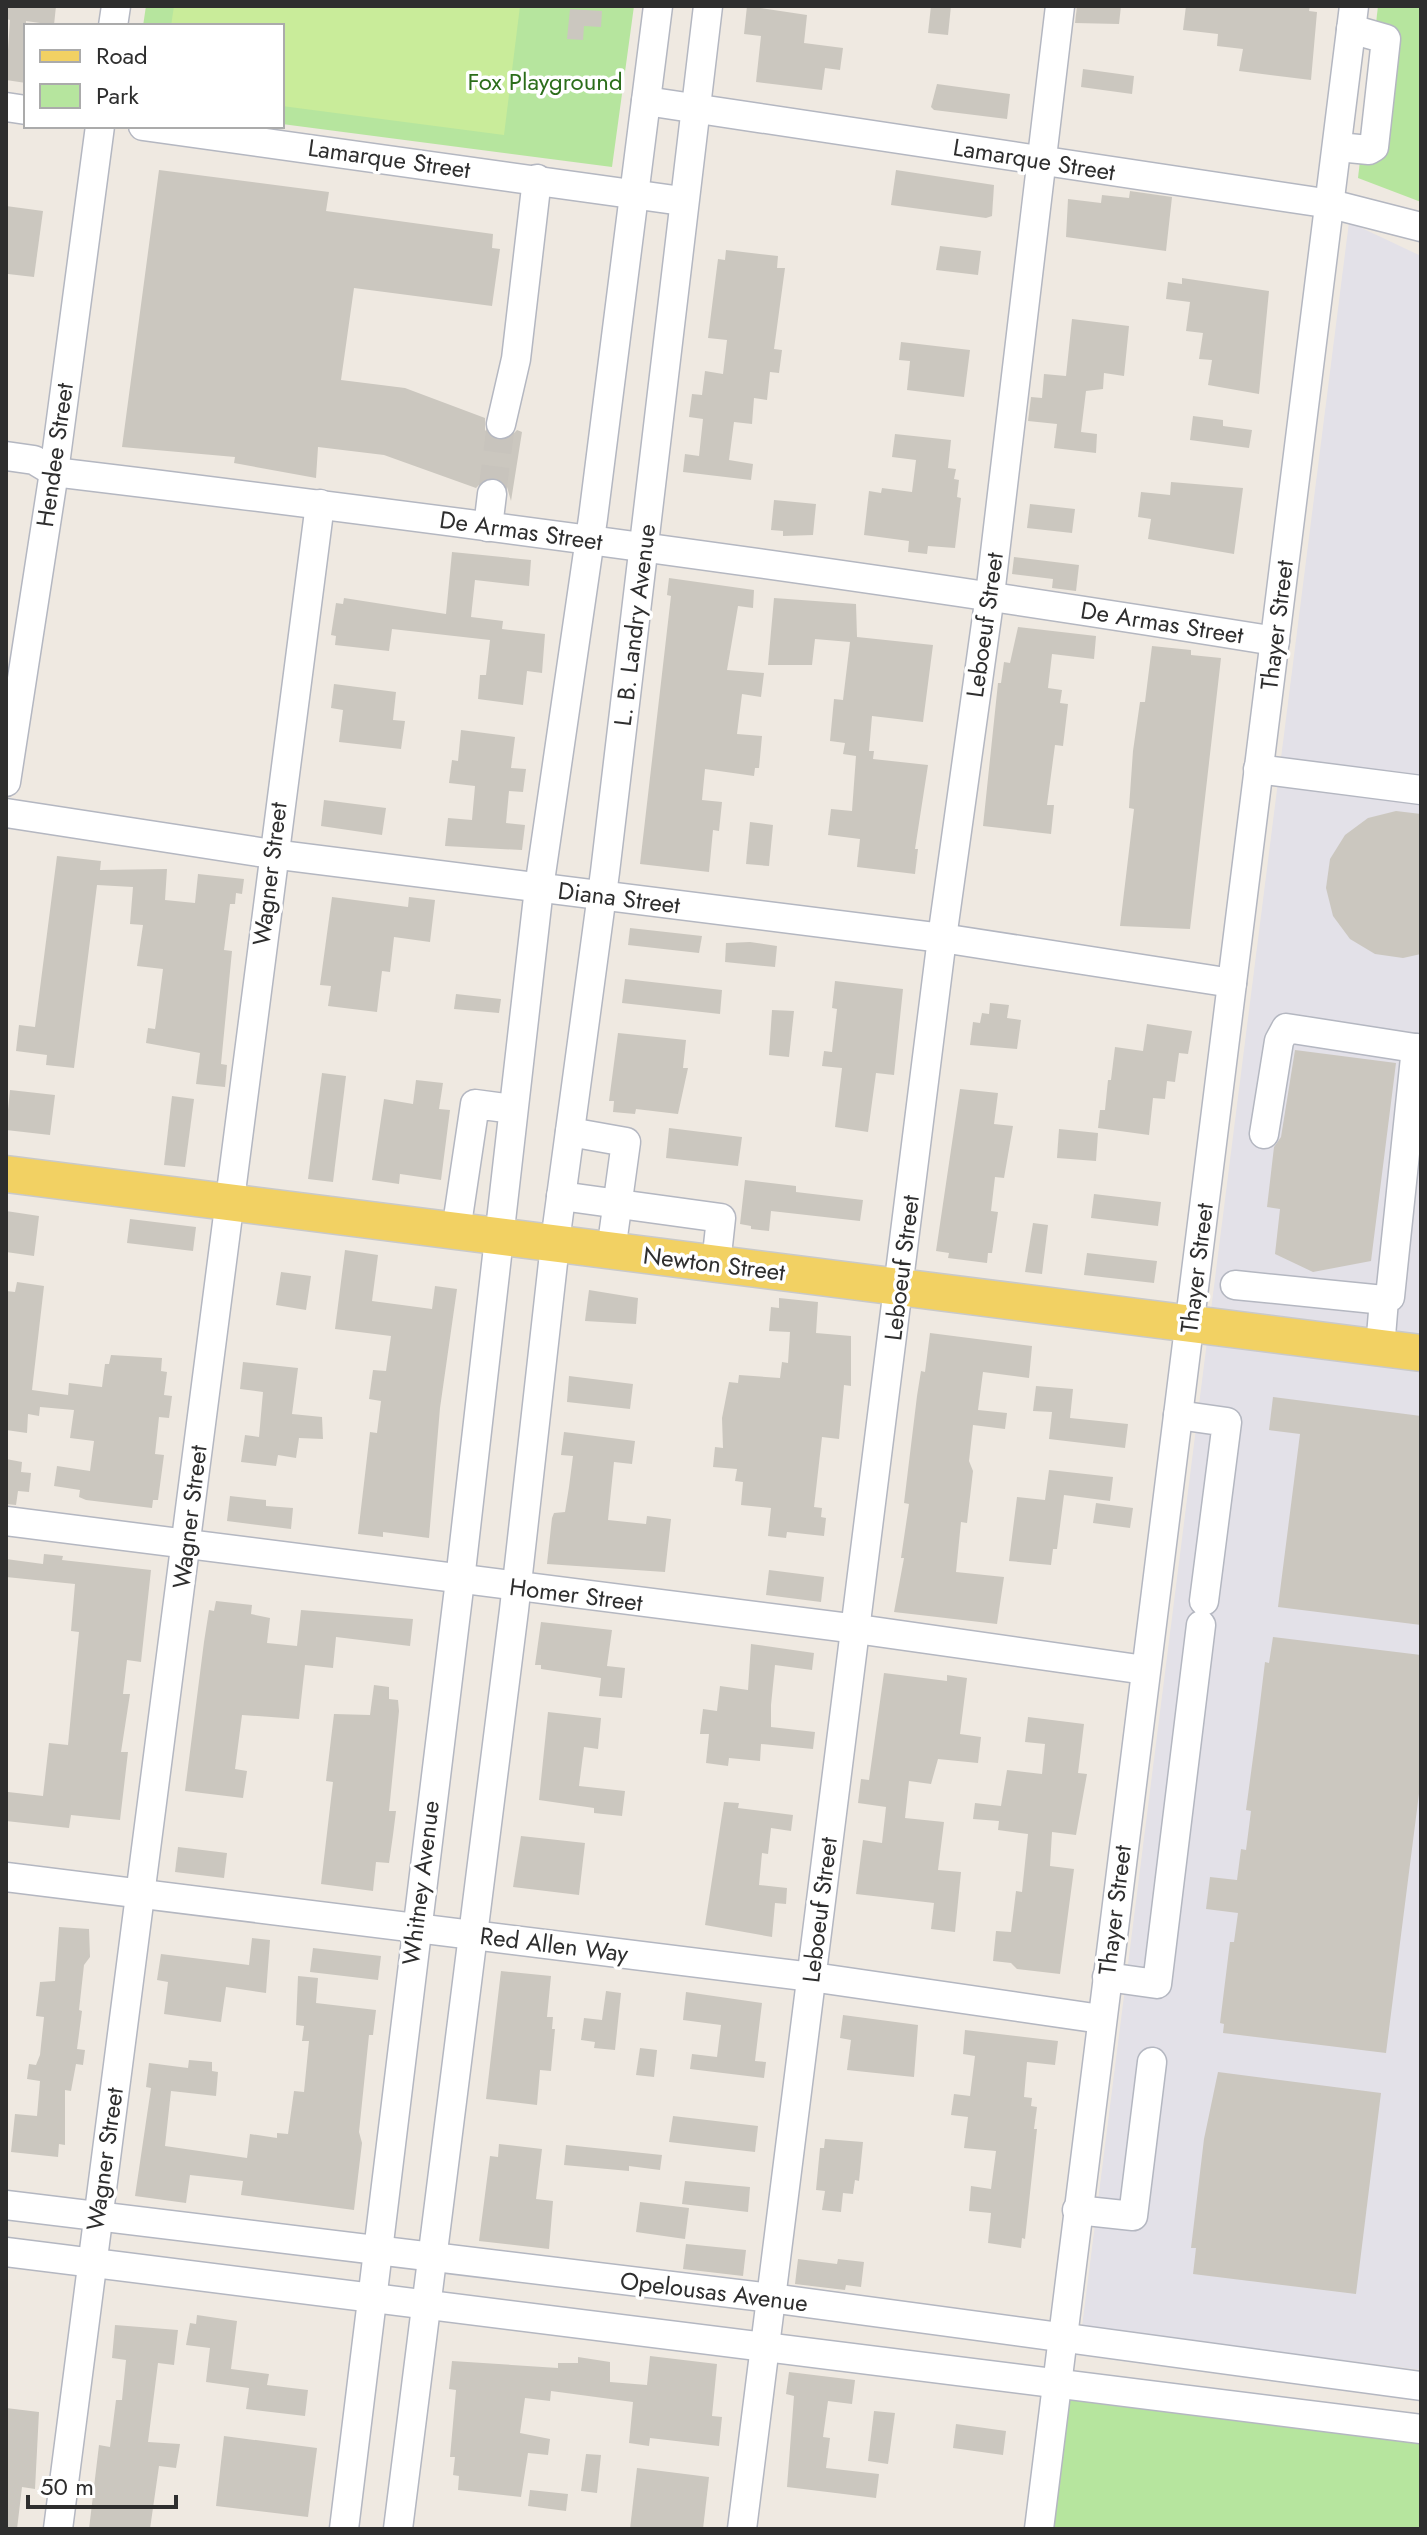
<svg xmlns="http://www.w3.org/2000/svg" width="1427" height="2535" font-family="Jost,sans-serif">
<rect width="100%" height="100%" fill="#efe9e1"/>
<!-- industrial -->
<polygon fill="#e3e1e8" points="1349,222 1421,256 1421,2370 1082,2327"/>
<!-- green -->
<g fill="#b6e59e">
<polygon points="146,6 634,6 612,167 282,124 282,26 143,26"/>
<polygon points="1378,6 1421,6 1421,202 1358,178"/>
<polygon points="1057,2384 1421,2429 1421,2529 1038,2529"/>
</g>
<!-- pitch -->
<polygon fill="#c9ec9a" points="174,6 520,6 504,135 282,106 282,26 171,26"/>
<!-- building -->
<g fill="#cbc7bf">
<polygon points="6,6 56,6 54,25 26,21 26,83 6,80 10,20 6,19"/>
<polygon points="747,6 807,15 804,43 843,48 840,70 825,68 822,90 756,82 761,36 744,34"/>
<polygon points="931,6 951,6 948,35 928,33"/>
<polygon points="1077,6 1121,6 1119,24 1075,23"/>
<polygon points="1186,6 1310,6 1309,11 1317,12 1311,80 1239,71 1243,49 1217,46 1218,34 1183,30"/>
<polygon points="570,9 602,11 601,27 584,26 583,40 567,39"/>
<polygon points="1083,69 1134,76 1132,94 1081,87"/>
<polygon points="937,84 1010,94 1007,119 934,110 931,107"/>
<polygon points="159,170 329,192 326,211 493,234 492,248 500,249 492,306 354,288 341,380 405,388 485,418 485,430 496,440 507,440 517,430 522,432 511,501 507,487 495,477 485,479 476,488 384,455 318,447 316,478 234,463 235,457 122,447"/>
<polygon points="896,170 994,185 992,216 986,218 891,205"/>
<polygon points="1130,191 1172,197 1166,251 1066,237 1068,199 1101,203 1102,195 1129,198"/>
<polygon points="6,206 43,211 34,277 8,274"/>
<polygon points="940,246 981,251 978,275 936,270"/>
<polygon points="726,250 778,256 777,268 785,268 774,349 782,350 779,373 770,372 767,400 754,398 752,424 734,422 729,460 753,464 751,480 683,472 685,454 699,456 703,419 689,417 692,394 702,395 705,371 723,374 727,340 708,338 718,259 725,260"/>
<polygon points="1182,278 1269,291 1259,394 1208,385 1212,360 1199,359 1203,333 1186,331 1190,302 1166,299 1168,282 1182,284"/>
<polygon points="1072,319 1129,326 1124,376 1104,373 1103,389 1086,391 1081,432 1097,434 1096,453 1054,448 1057,424 1028,421 1031,397 1042,398 1044,374 1066,376"/>
<polygon points="901,342 970,350 964,397 907,390 910,361 899,360"/>
<polygon points="1193,416 1223,420 1223,426 1252,430 1249,448 1190,440"/>
<polygon points="895,434 951,440 948,468 956,469 954,479 959,480 957,497 961,498 955,548 928,546 927,554 908,552 909,541 864,535 869,491 881,493 882,488 912,492 916,460 892,457"/>
<polygon points="1171,482 1243,488 1234,554 1148,539 1151,519 1138,517 1141,492 1170,495"/>
<polygon points="774,500 816,504 813,535 783,536 783,531 771,530"/>
<polygon points="1030,504 1075,509 1072,533 1027,528"/>
<polygon points="452,552 531,560 529,586 475,580 471,617 503,621 502,629 545,634 542,673 527,671 523,705 478,699 480,675 486,675 490,640 392,629 389,651 335,645 336,636 331,635 336,603 343,604 344,598 446,614"/>
<polygon points="1014,557 1079,565 1076,591 1052,588 1053,579 1012,574"/>
<polygon points="669,578 754,590 753,608 738,606 727,670 764,673 761,697 742,694 737,734 762,736 759,768 755,768 754,776 705,769 702,800 722,802 719,831 713,830 709,872 640,864 671,596 667,595"/>
<polygon points="774,598 856,604 857,637 933,645 923,722 872,716 869,751 874,751 873,759 928,765 915,849 918,849 915,874 857,867 860,839 828,835 831,809 852,811 856,756 843,754 845,743 830,741 834,699 843,700 850,642 815,639 812,665 768,665"/>
<polygon points="1018,627 1096,636 1094,659 1052,654 1048,688 1062,690 1060,703 1068,704 1063,746 1055,745 1047,805 1054,805 1051,834 983,826 998,683 1001,683 1004,662 1010,663"/>
<polygon points="1152,646 1191,650 1191,655 1221,658 1190,929 1120,926 1134,809 1129,808 1133,751 1140,702 1145,702"/>
<polygon points="334,684 396,692 393,720 405,721 401,749 339,742 343,710 331,708"/>
<polygon points="461,730 515,737 511,768 526,769 523,792 509,791 506,823 525,825 522,850 445,846 448,818 472,820 475,786 449,783 452,760 458,761"/>
<polygon points="324,800 386,808 382,835 321,826"/>
<polygon points="1396,811 1421,814 1421,954 1403,958 1375,954 1350,939 1333,916 1326,888 1330,859 1345,835 1368,818"/>
<polygon points="750,822 773,825 769,866 746,864"/>
<polygon points="57,856 101,861 100,870 167,869 165,900 195,903 198,874 244,879 242,894 236,893 235,904 230,904 224,950 232,951 221,1064 227,1065 225,1087 196,1084 200,1053 146,1043 148,1028 155,1029 156,1023 163,969 137,966 143,925 130,924 133,887 97,885 74,1068 46,1065 47,1055 16,1051 19,1025 35,1027"/>
<polygon points="332,897 408,907 409,897 435,900 430,942 394,937 390,972 382,971 377,1012 328,1006 331,986 320,985"/>
<polygon points="630,928 702,936 699,953 628,945"/>
<polygon points="750,942 777,946 775,967 725,962 726,943"/>
<polygon points="625,979 722,990 720,1014 622,1003"/>
<polygon points="835,981 903,989 894,1075 876,1073 868,1132 835,1127 842,1068 822,1066 824,1051 832,1052 837,1009 832,1008"/>
<polygon points="456,994 501,999 499,1013 454,1009"/>
<polygon points="990,1003 1009,1005 1007,1018 1021,1020 1017,1049 970,1045 973,1022 980,1023 982,1013 989,1014"/>
<polygon points="772,1010 794,1011 789,1057 769,1055"/>
<polygon points="1147,1024 1192,1031 1188,1054 1179,1053 1175,1082 1167,1081 1165,1099 1153,1098 1149,1135 1098,1128 1100,1110 1105,1110 1108,1080 1111,1080 1115,1047 1143,1051"/>
<polygon points="618,1033 686,1040 683,1068 688,1068 678,1114 636,1109 635,1114 613,1112 614,1101 609,1101"/>
<polygon points="1295,1050 1396,1063 1371,1261 1313,1272 1275,1254 1280,1209 1267,1207 1274,1147 1281,1137"/>
<polygon points="322,1073 346,1076 333,1182 308,1179"/>
<polygon points="416,1080 443,1083 439,1109 450,1110 441,1180 400,1174 399,1184 372,1180 384,1099 413,1104"/>
<polygon points="960,1089 998,1093 994,1124 1013,1126 1004,1178 995,1177 991,1211 998,1212 992,1253 988,1253 987,1263 948,1258 949,1253 936,1251"/>
<polygon points="10,1090 55,1095 50,1135 6,1130"/>
<polygon points="172,1096 194,1099 185,1167 164,1165"/>
<polygon points="669,1128 742,1137 738,1166 666,1158"/>
<polygon points="1059,1129 1098,1133 1096,1161 1057,1158"/>
<polygon points="745,1180 796,1186 796,1192 863,1200 860,1221 771,1211 769,1231 751,1229 751,1226 740,1224"/>
<polygon points="1094,1194 1161,1202 1158,1226 1091,1218"/>
<polygon points="6,1211 39,1216 34,1256 6,1252"/>
<polygon points="130,1219 196,1227 193,1251 127,1243"/>
<polygon points="1033,1223 1048,1225 1042,1274 1025,1272"/>
<polygon points="345,1250 378,1255 372,1301 432,1309 435,1286 457,1289 440,1408 429,1538 383,1532 383,1537 358,1534 370,1432 377,1433 381,1401 369,1399 373,1370 386,1371 391,1336 335,1329"/>
<polygon points="1087,1253 1157,1261 1154,1283 1084,1275"/>
<polygon points="281,1272 311,1276 306,1310 276,1305"/>
<polygon points="17,1282 44,1286 32,1390 68,1395 69,1383 102,1387 105,1364 109,1364 111,1355 162,1358 161,1371 167,1372 164,1395 172,1396 169,1418 159,1417 155,1454 164,1455 158,1500 153,1500 152,1508 86,1500 79,1497 80,1490 54,1486 57,1466 90,1471 94,1441 70,1438 74,1410 40,1407 39,1416 28,1414 27,1433 6,1430 6,1291 15,1292"/>
<polygon points="589,1290 638,1298 636,1324 585,1321"/>
<polygon points="779,1298 818,1302 816,1333 851,1336 851,1386 844,1385 839,1439 822,1437 814,1507 822,1508 821,1517 826,1518 824,1536 787,1532 786,1538 768,1536 771,1508 741,1505 743,1482 735,1481 737,1469 713,1467 715,1447 723,1448 722,1418 729,1382 738,1383 739,1375 780,1378 782,1362 788,1363 790,1332 769,1331 771,1307 779,1308"/>
<polygon points="930,1333 1032,1346 1029,1378 983,1372 978,1410 1007,1413 1005,1429 973,1425 969,1461 973,1471 967,1523 961,1522 956,1572 1004,1577 997,1624 894,1612 904,1558 901,1558 909,1504 904,1503 917,1396 921,1371 925,1372"/>
<polygon points="243,1362 298,1368 292,1414 322,1417 323,1439 299,1438 296,1458 278,1455 276,1466 241,1462 245,1435 259,1437 263,1392 240,1389"/>
<polygon points="569,1376 633,1384 630,1409 567,1402"/>
<polygon points="1036,1386 1073,1389 1070,1418 1128,1424 1125,1448 1049,1439 1052,1412 1033,1411"/>
<polygon points="1273,1397 1421,1416 1421,1625 1278,1607 1300,1434 1269,1430"/>
<polygon points="564,1432 635,1441 632,1464 614,1462 608,1520 646,1524 647,1516 671,1519 665,1572 547,1564 552,1518 554,1513 565,1512 569,1487 573,1456 561,1455"/>
<polygon points="6,1459 22,1462 21,1472 31,1473 29,1492 18,1491 16,1505 6,1504"/>
<polygon points="1049,1470 1113,1477 1110,1501 1064,1495 1057,1549 1053,1549 1051,1565 1009,1561 1017,1497 1045,1500"/>
<polygon points="230,1496 266,1500 266,1506 293,1508 291,1529 227,1521"/>
<polygon points="1096,1503 1133,1508 1130,1528 1093,1523"/>
<polygon points="44,1554 63,1556 62,1560 151,1570 141,1662 127,1660 123,1694 130,1694 121,1752 128,1752 120,1820 71,1815 69,1828 6,1821 8,1792 43,1796 49,1743 68,1745 79,1632 71,1631 75,1584 6,1577 6,1559 43,1564"/>
<polygon points="769,1570 824,1577 821,1602 766,1595"/>
<polygon points="216,1601 252,1605 251,1614 270,1618 267,1643 297,1646 301,1610 413,1619 410,1646 336,1637 333,1668 305,1665 299,1719 242,1715 235,1769 247,1771 243,1798 185,1791 204,1642 209,1610 214,1611"/>
<polygon points="541,1622 612,1630 607,1666 625,1668 622,1698 599,1696 601,1678 541,1669 541,1665 535,1665"/>
<polygon points="1273,1637 1421,1655 1421,1778 1386,2053 1223,2033 1224,2024 1220,2023 1230,1942 1234,1942 1238,1913 1206,1909 1210,1877 1237,1880 1241,1849 1246,1850 1251,1811 1246,1810 1257,1728 1265,1662 1269,1663"/>
<polygon points="751,1644 814,1653 812,1670 775,1665 771,1705 771,1727 815,1732 813,1749 761,1744 760,1761 729,1758 728,1766 706,1763 709,1734 700,1734 703,1709 717,1711 720,1686 748,1690"/>
<polygon points="884,1673 947,1681 947,1675 967,1678 960,1734 981,1737 978,1763 938,1759 931,1784 909,1781 905,1818 944,1822 938,1870 961,1872 955,1932 931,1929 934,1903 856,1894 863,1840 882,1843 886,1807 858,1803 861,1779 869,1780"/>
<polygon points="374,1685 389,1687 389,1699 398,1700 399,1711 389,1811 396,1811 393,1835 389,1863 376,1862 373,1891 321,1884 333,1782 326,1781 334,1714 370,1715"/>
<polygon points="548,1712 601,1718 598,1749 584,1747 579,1786 625,1791 622,1816 594,1813 594,1808 539,1800"/>
<polygon points="1028,1717 1084,1724 1078,1773 1087,1774 1076,1835 1052,1832 1050,1866 1074,1869 1060,1974 1017,1969 1011,1963 993,1961 996,1931 1011,1932 1016,1891 1022,1892 1028,1834 998,1830 999,1821 973,1819 975,1803 1001,1806 1007,1770 1042,1774 1045,1744 1025,1742"/>
<polygon points="724,1802 739,1803 738,1808 793,1815 791,1831 771,1828 768,1854 762,1853 759,1885 787,1888 786,1904 775,1903 772,1937 705,1925"/>
<polygon points="521,1836 585,1843 579,1895 513,1887"/>
<polygon points="178,1847 227,1853 224,1878 175,1872"/>
<polygon points="59,1927 89,1929 90,1957 84,1965 79,2010 82,2011 77,2049 85,2050 83,2065 76,2064 71,2091 65,2090 65,2145 59,2144 58,2157 11,2152 15,2114 37,2116 40,2081 27,2079 29,2064 36,2065 40,2055 44,2017 36,2016 40,1982 55,1981"/>
<polygon points="252,1938 270,1940 266,1993 226,1987 221,2022 164,2014 168,1982 157,1980 161,1954 249,1965"/>
<polygon points="313,1948 381,1956 378,1980 310,1972"/>
<polygon points="501,1971 551,1976 547,2017 553,2017 552,2029 555,2029 551,2071 540,2070 537,2105 486,2099"/>
<polygon points="298,1976 318,1978 316,2003 376,2010 373,2035 369,2035 359,2132 362,2143 354,2210 241,2195 243,2181 190,2175 186,2203 135,2196 151,2088 146,2087 149,2063 188,2068 189,2060 212,2062 212,2071 218,2072 216,2096 171,2091 165,2146 247,2158 250,2134 277,2138 277,2133 288,2134 294,2091 304,2092 309,2041 302,2041 304,2026 296,2025"/>
<polygon points="606,1991 621,1993 615,2050 594,2048 595,2042 581,2040 584,2018 602,2020"/>
<polygon points="686,1992 762,2003 755,2061 766,2062 764,2078 690,2069 692,2054 717,2057 721,2025 683,2020"/>
<polygon points="843,2015 918,2025 914,2077 847,2070 851,2040 840,2038"/>
<polygon points="965,2030 1058,2041 1055,2065 1027,2062 1024,2097 1032,2098 1031,2106 1037,2107 1034,2129 1037,2129 1025,2239 1022,2238 1021,2248 988,2243 991,2213 969,2211 971,2186 991,2189 996,2151 964,2148 968,2117 951,2115 954,2094 970,2096 975,2056 963,2054"/>
<polygon points="640,2048 657,2050 654,2077 636,2075"/>
<polygon points="1218,2072 1381,2093 1356,2294 1193,2274 1196,2248 1191,2248 1204,2139"/>
<polygon points="673,2116 758,2126 755,2152 669,2142"/>
<polygon points="825,2139 863,2142 859,2181 855,2180 853,2194 843,2193 841,2212 822,2210 825,2191 816,2190 820,2148 824,2148"/>
<polygon points="499,2144 542,2149 536,2199 553,2201 549,2249 479,2241 490,2156 498,2157"/>
<polygon points="566,2145 662,2155 660,2170 629,2166 629,2171 564,2165"/>
<polygon points="685,2181 750,2187 748,2212 682,2204"/>
<polygon points="640,2202 689,2208 685,2239 636,2232"/>
<polygon points="686,2244 746,2250 743,2276 683,2269"/>
<polygon points="798,2259 837,2264 838,2259 864,2262 861,2287 846,2285 845,2290 795,2284"/>
<polygon points="197,2315 237,2321 231,2369 269,2374 267,2385 308,2390 305,2416 246,2409 249,2388 206,2382 210,2348 186,2345 190,2323 196,2324"/>
<polygon points="115,2325 178,2330 174,2365 158,2363 148,2442 180,2444 176,2468 159,2466 150,2529 89,2529 99,2445 110,2447 116,2400 122,2400 126,2360 112,2358"/>
<polygon points="650,2356 717,2364 712,2416 722,2417 719,2446 650,2438 649,2446 629,2443 633,2402 551,2391 550,2401 525,2398 520,2433 550,2439 548,2455 528,2453 521,2497 458,2490 459,2476 453,2475 455,2457 450,2457 456,2390 449,2389 452,2361 558,2368 558,2363 578,2363 578,2357 610,2362 610,2382 647,2385"/>
<polygon points="789,2372 855,2380 852,2404 828,2401 823,2437 830,2438 826,2468 879,2474 876,2498 787,2487 794,2396 786,2394"/>
<polygon points="6,2408 39,2412 35,2489 22,2487 17,2529 6,2529"/>
<polygon points="874,2411 895,2413 888,2464 868,2461"/>
<polygon points="956,2424 1006,2431 1003,2455 953,2448"/>
<polygon points="224,2436 317,2448 308,2517 216,2506"/>
<polygon points="586,2454 601,2455 597,2493 581,2491"/>
<polygon points="637,2468 709,2477 703,2529 630,2529"/>
<polygon points="530,2490 568,2494 566,2511 528,2506"/>
</g>
<g fill="none" stroke-linecap="round" stroke-linejoin="round">
<!-- minor-tunnel -->
<polyline stroke="#c8c4bd" stroke-width="28" stroke-dasharray="28 14" stroke-linecap="butt" points="492,494 501,424"/>
<defs>
<g id="minor">
<polyline points="113,26 116,6"/>
<polyline points="646,101 1331,204 1421,227"/>
<polyline points="6,107 26,110"/>
<polyline points="143,126 682,201"/>
<polyline points="1338,147 1369,150 1374,147 1386,39 1351,29"/>
<polyline points="501,424 516,359 537,179"/>
<path d="M6 456 34 460 54 472C462 521 869 575 1275 641"/>
<polyline points="488,527 492,494"/>
<polyline points="1258,769 1421,790"/>
<polyline points="6,782 54,472 100,126"/>
<polyline points="6,813 272,854 942,938 1232,983"/>
<polyline points="570,1132 626,1142 611,1251"/>
<polyline points="1264,1134 1279,1041 1286,1028 1421,1049"/>
<polyline points="561,1196 721,1218 716,1264"/>
<polyline points="456,1231 475,1104 513,1109"/>
<polyline points="1235,1285 1384,1300"/>
<polyline points="1380,1348 1384,1300 1390,1297 1416,1048"/>
<polyline points="1178,1415 1227,1422 1204,1601"/>
<polyline points="6,1521 857,1629 1145,1670"/>
<polyline points="6,1877 812,1977 1101,2019"/>
<polyline points="1107,1977 1157,1984 1201,1625"/>
<polyline points="6,2205 771,2298 1421,2386"/>
<polyline points="1077,2210 1133,2216 1152,2062"/>
<polyline points="6,2252 1421,2429"/>
<polyline points="58,2529 320,504"/>
<polyline points="344,2529 460,1580 539,888 593,518 658,6"/>
<polyline points="398,2529 514,1610 557,1227 605,872 708,6"/>
<polyline points="742,2529 942,938 990,595 1060,6"/>
<polyline points="1039,2529 1354,6"/>
</g>
<polyline id="major" points="6,1174 1421,1353"/>
</defs>
<!-- minor casing -->
<use href="#minor" stroke="#b4b7c1" stroke-width="31"/>
<!-- major casing -->
<use href="#major" stroke="#c9c9c9" stroke-width="39"/>
<!-- minor -->
<use href="#minor" stroke="#fff" stroke-width="28"/>
<!-- major -->
<use href="#major" stroke="#f2d163" stroke-width="36"/>
</g>
<g text-anchor="middle" stroke-width="7" stroke-linejoin="round" paint-order="stroke">
<!-- park labels -->
<g font-size="24" fill="#2c6e1b" stroke="#fff">
<text x="545" y="90">Fox Playground</text>
</g>
<!-- street labels -->
<g font-size="24" fill="#2e2e2e" stroke="#fff">
<text transform="translate(389 159) rotate(8)" y="8">Lamarque Street</text>
<text transform="translate(1034 160) rotate(9)" y="8">Lamarque Street</text>
<text transform="translate(55 455) rotate(-82)" y="8">Hendee Street</text>
<text transform="translate(521 531) rotate(8)" y="8">De Armas Street</text>
<text transform="translate(1162 623) rotate(9)" y="8">De Armas Street</text>
<text transform="translate(635 625) rotate(-83)" y="8">L. B. Landry Avenue</text>
<text transform="translate(985 625) rotate(-82)" y="8">Leboeuf Street</text>
<text transform="translate(1277 625) rotate(-83)" y="8">Thayer Street</text>
<text transform="translate(270 874) rotate(-83)" y="8">Wagner Street</text>
<text transform="translate(619 898) rotate(7)" y="8">Diana Street</text>
<text transform="translate(714 1264) rotate(7)" y="8">Newton Street</text>
<text transform="translate(902 1268) rotate(-83)" y="8">Leboeuf Street</text>
<text transform="translate(1197 1268) rotate(-83)" y="8">Thayer Street</text>
<text transform="translate(190 1517) rotate(-83)" y="8">Wagner Street</text>
<text transform="translate(576 1595) rotate(7)" y="8">Homer Street</text>
<text transform="translate(421 1883) rotate(-83)" y="8">Whitney Avenue</text>
<text transform="translate(820 1910) rotate(-83)" y="8">Leboeuf Street</text>
<text transform="translate(1115 1910) rotate(-83)" y="8">Thayer Street</text>
<text transform="translate(554 1945) rotate(7)" y="8">Red Allen Way</text>
<text transform="translate(105 2159) rotate(-82)" y="8">Wagner Street</text>
<text transform="translate(714 2292) rotate(7)" y="8">Opelousas Avenue</text>
</g>
</g>
<!-- border -->
<rect width="1427" height="2535" fill="none" stroke="#2e2e2e" stroke-width="16"/>
<!-- legend -->
<rect x="24" y="24" width="260" height="104" fill="#ffffff" stroke="#ababab" stroke-width="2"/>
<rect x="40" y="50" width="40" height="12" fill="#f2d163" stroke="#ababab" stroke-width="2"/>
<text x="96" y="64" font-size="24" fill="#2e2e2e">Road</text>
<rect x="40" y="84" width="40" height="24" fill="#b6e59e" stroke="#ababab" stroke-width="2"/>
<text x="96" y="104" font-size="24" fill="#2e2e2e">Park</text>
<!-- scale -->
<path d="M28 2495v12h148v-12" fill="none" stroke="#2e2e2e" stroke-width="4"/>
<text x="40" y="2495" font-size="24" fill="#2e2e2e" stroke="#ffffff" stroke-width="6" paint-order="stroke">50 m</text>
</svg>
